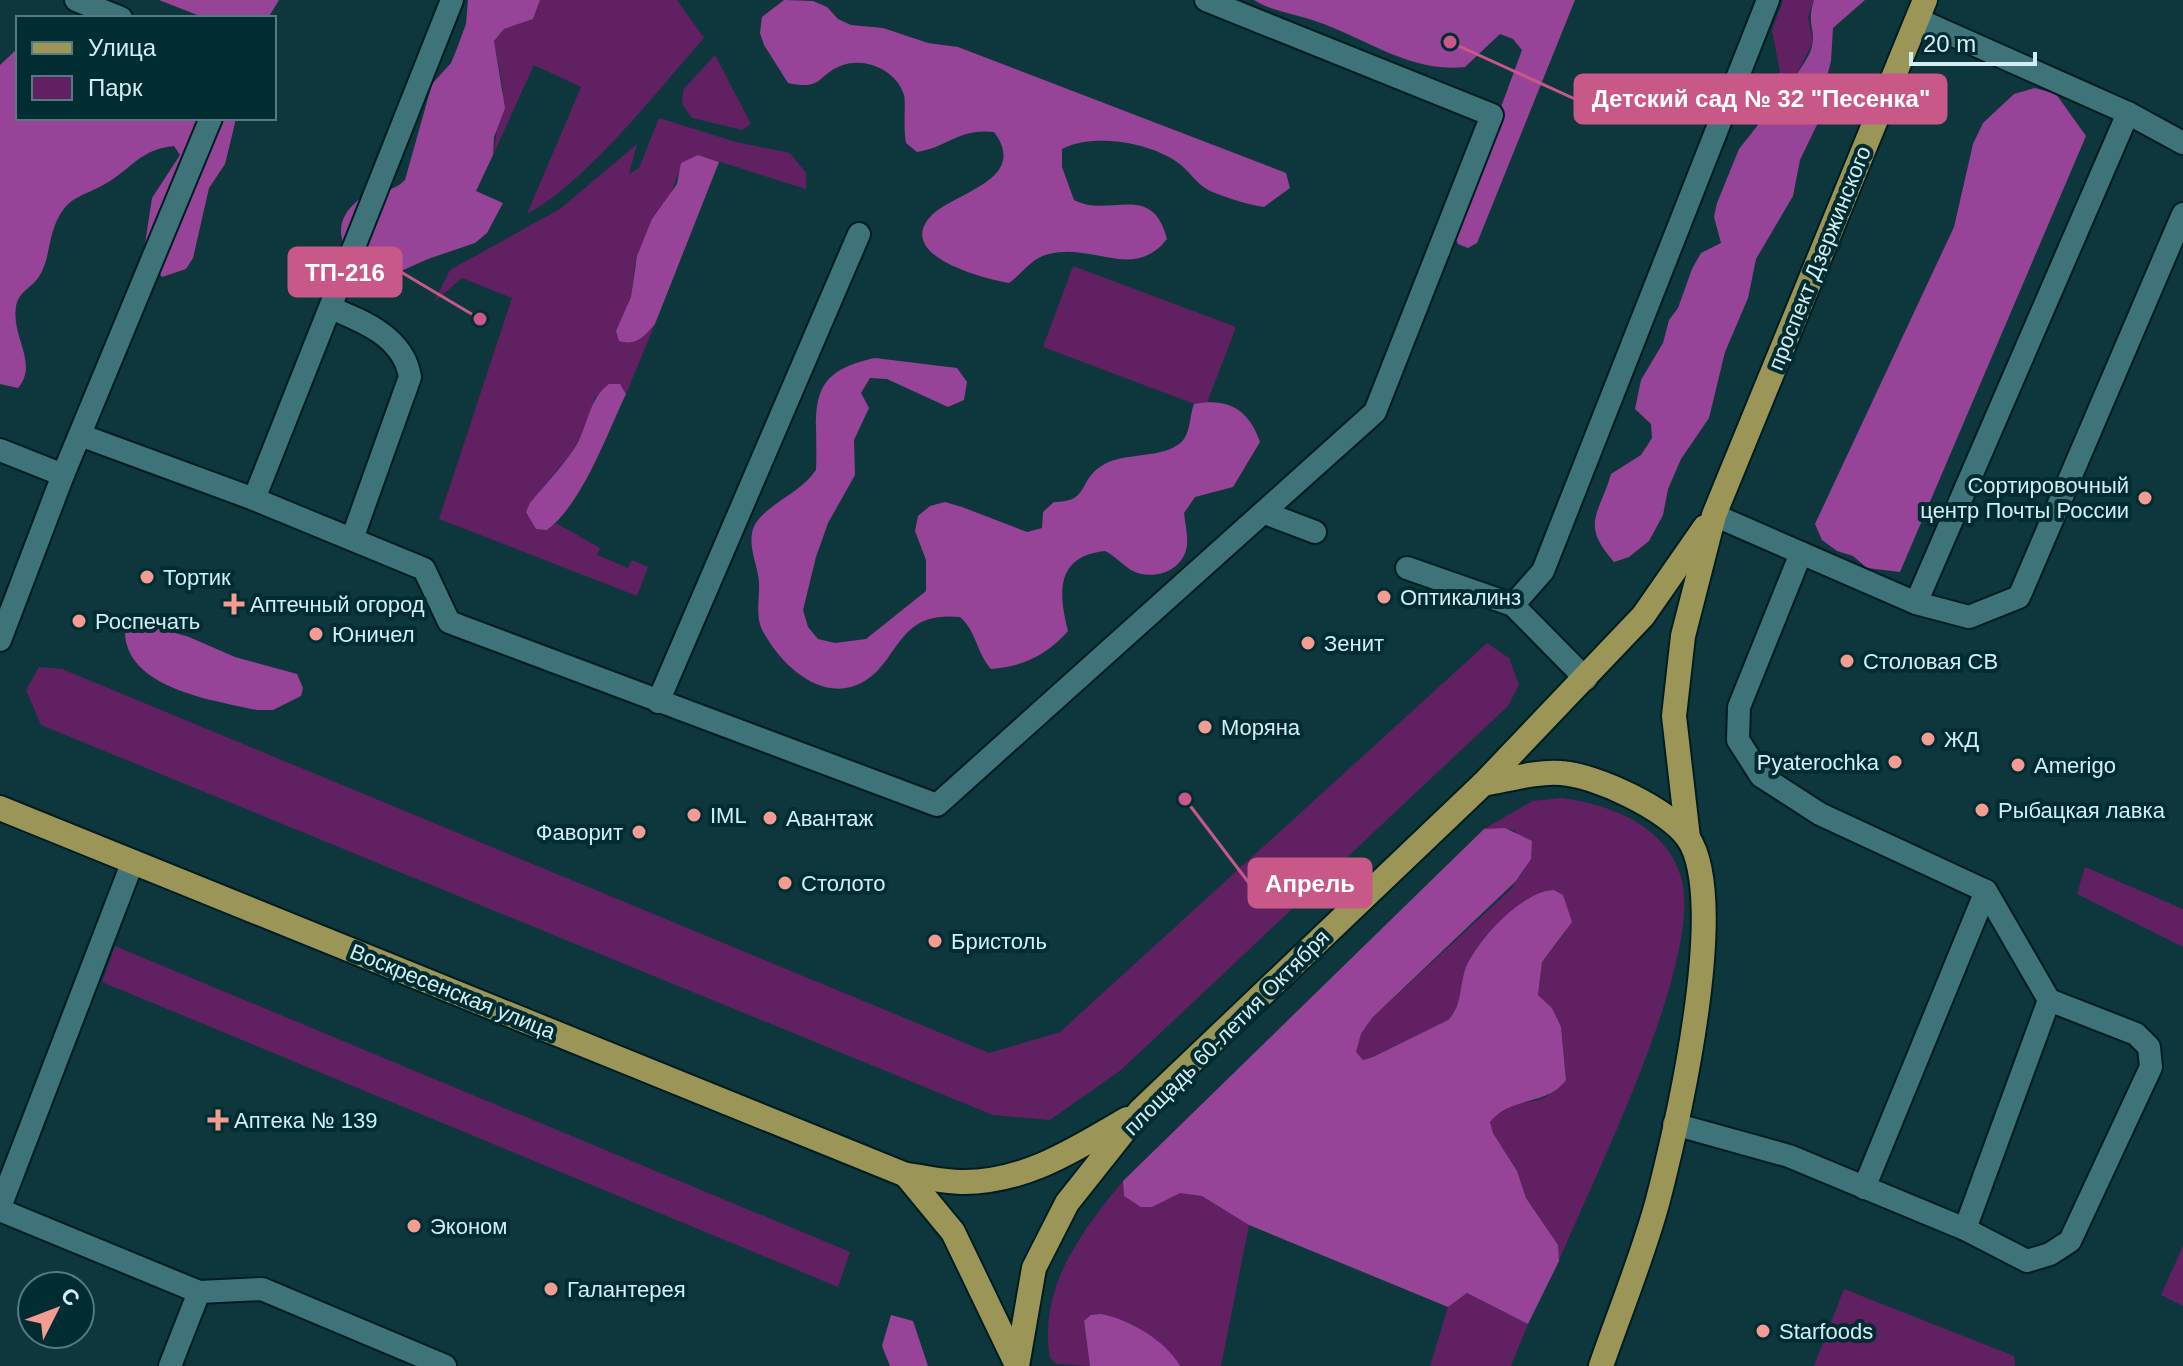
<svg xmlns="http://www.w3.org/2000/svg" width="2183" height="1366" font-family="Arial,sans-serif">
<rect width="100%" height="100%" fill="#0d373c"/>
<!-- green -->
<g fill="#602061">
<path d="M540 0H677L704 38C658 90 587 182 527 214L581 87 534 65 493 155 503 90 494 41 504 29 533 19Z"/>
<polygon points="1783,0 1814,0 1808,17 1813,42 1796,76 1780,73 1772,30"/>
<polygon points="715,55 751,124 742,130 692,118 682,104 683,90"/>
<polygon points="659,118 736,142 790,153 806,173 806,189 698,155 678,174 671,193 652,219 635,265 631,297 621,325 647,333 655,324 626,394 620,384 595,397 587,425 572,452 536,496 547,530 556,523 600,548 597,555 628,568 632,560 648,567 637,596 439,519 512,298 462,278 434,302 450,270 560,209 637,144 629,174 639,168"/>
<polygon points="1073,266 1236,327 1205,408 1043,347"/>
<polygon points="1487,643 1509,658 1519,685 1508,706 1121,1070 1050,1120 993,1115 41,725 26,690 39,667 62,669 989,1053 1060,1032"/>
<path d="M1561 798C1609 804 1666 825 1681 877 1705 957 1593 1179 1559 1261L1558 1245 1526 1198 1517 1171 1493 1133 1490 1122C1510 1096 1521 1107 1544 1098 1551 1094 1559 1085 1566 1080L1562 1036 1552 1008 1538 995 1542 962 1566 931 1563 895 1554 890C1526 890 1476 940 1466 967 1460 986 1463 1005 1448 1020L1373 1057 1363 1060 1355 1052 1361 1034 1372 1018 1511 889 1526 867 1515 830 1484 829 1532 801Z"/>
<polygon points="2085,867 2183,909 2183,947 2077,894"/>
<polygon points="115,946 850,1252 838,1287 102,982"/>
<path d="M1123 1181 1124 1196 1152 1207C1160 1203 1171 1195 1181 1193 1205 1188 1231 1212 1249 1225L1221 1366H1180L1167 1349 1132 1324 1084 1321 1090 1366 1057 1364 1050 1358C1038 1288 1081 1232 1123 1181Z"/>
<polygon points="2183,1246 2183,1306 2161,1295"/>
<polygon points="1844,1289 2014,1356 2015,1366 1814,1366"/>
<polygon points="1467,1293 1528,1324 1511,1366 1430,1366 1448,1307"/>
</g>
<!-- forest -->
<g fill="#974498">
<polygon points="159,0 279,0 268,18 205,18"/>
<path d="M468 0H540L533 19 504 29 494 41 505 108 494 137 493 155 476 191 503 203 487 233 475 243 428 259 383 279C352 268 323 232 355 203 370 189 391 195 405 180L432 84 451 63 456 51 466 24Z"/>
<path d="M784 0 813 1 827 7 838 19 851 25 883 28 928 43 958 47 1286 173 1290 188 1264 207C1245 204 1227 198 1210 191 1196 184 1189 170 1177 162 1148 142 1093 133 1062 149V167L1074 200C1109 219 1152 180 1167 239 1133 282 1094 242 1049 254 1031 258 1023 273 1009 283 985 279 894 256 931 216 954 192 1030 180 994 132 959 128 948 147 917 152L906 143C903 128 906 103 904 95 897 71 866 57 843 65 817 74 824 91 788 83L764 45 760 33 762 17Z"/>
<path d="M1254 0H1575L1477 243 1468 248 1458 244 1454 235 1522 50 1513 39 1500 34 1465 67C1411 73 1367 39 1318 22 1297 14 1273 12 1254 0Z"/>
<path d="M1814 0H1865L1833 28 1831 61 1823 92 1824 110 1800 160 1793 196 1756 259 1748 298 1725 352 1709 418 1681 459 1668 489 1663 515 1649 541 1629 557 1614 562C1580 523 1599 516 1611 474L1641 455 1652 438 1651 424 1635 409 1641 380 1663 343 1669 320 1678 308 1692 269 1701 253 1721 243 1714 217 1717 203 1739 149 1758 125 1766 82 1780 73 1796 76C1801 67 1810 56 1812 46 1816 29 1806 25 1814 0Z"/>
<path d="M18 42V118H235V123L225 164 209 188 193 258 186 269 162 277 144 250 152 198 180 155 174 146C141 149 131 169 105 184 83 197 67 195 55 225 48 242 49 263 38 278 30 289 18 292 16 307 11 337 39 363 18 388L0 384V65L16 50Z"/>
<polygon points="2035,88 2056,94 2086,136 1900,572 1867,568 1853,556 1837,551 1822,540 1815,524 1954,227 1973,144 1983,123 2014,94"/>
<path d="M698 155 719 162 655 324C644 337 636 346 619 341L616 331 631 297 637 256 652 219 677 184 681 163Z"/>
<path d="M875 358 957 368 967 382 964 400 948 407 887 379 870 378 861 393 869 408 854 440 855 475 828 523 816 557 803 610 808 627 818 639 835 643 866 639 926 591V560L915 531 918 516 930 506 945 502 962 507 1027 532 1042 528 1043 512 1054 502C1089 502 1078 482 1100 467 1122 451 1157 460 1179 444 1191 436 1189 417 1194 404 1229 397 1249 410 1260 442L1233 487 1195 497 1184 513C1185 523 1188 534 1187 545 1184 571 1153 582 1131 570 1122 564 1115 556 1105 551 1056 556 1058 592 1068 631 1047 655 1022 667 991 669 976 652 977 632 960 617 948 616 936 616 924 621 900 631 892 658 874 674 833 710 787 673 765 635 754 618 760 601 759 582 758 566 749 550 752 533 757 507 799 496 816 470 819 412 801 373 875 358Z"/>
<path d="M609 384H620L626 394C607 434 582 504 547 530L536 529 526 512 530 503C544 486 561 468 574 449 588 428 588 399 609 384Z"/>
<path d="M138 622 189 637 235 657 297 674 303 688 301 696 273 710H257C212 700 123 688 125 629Z"/>
<path d="M1505 828 1532 841 1531 859 1516 881 1372 1018 1361 1034 1356 1052 1363 1060 1373 1057 1448 1020C1463 1005 1459 986 1466 967 1478 939 1524 890 1554 890L1563 895 1572 922 1542 962 1538 995 1552 1008 1561 1027 1566 1080C1546 1107 1511 1095 1490 1122L1493 1133 1517 1171 1526 1198 1558 1245 1559 1261 1528 1324 1467 1293 1448 1307 1249 1225 1202 1196 1180 1193 1152 1207H1141L1124 1196 1123 1181 1484 829Z"/>
<path d="M1101 1314C1129 1319 1166 1341 1180 1366H1090L1084 1321 1091 1315Z"/>
<polygon points="891,1315 913,1321 928,1366 890,1366 882,1346"/>
</g>
<g fill="none" stroke-linecap="round" stroke-linejoin="round">
<defs>
<g id="lane">
<polyline points="76,0 121,18"/>
<polyline points="1917,19 2128,113 2183,143"/>
<path d="M331 308C365 322 404 338 410 377L352 539"/>
<polyline points="80,435 254,499 424,569 449,622 937,805 1375,412 1492,115 1206,0"/>
<polyline points="0,450 63,475"/>
<polyline points="254,499 452,0"/>
<polyline points="1265,513 1315,532"/>
<polyline points="1714,515 1916,603 1969,617 2019,597 2183,214"/>
<polyline points="1407,568 1513,605 1586,679"/>
<polyline points="1916,603 2128,113"/>
<polyline points="1513,605 1543,571 1768,0"/>
<polyline points="0,640 63,475 211,118"/>
<polyline points="658,702 859,234"/>
<polyline points="1674,1124 1789,1156 1965,1229 2027,1261 2050,1254 2070,1241 2151,1067 2149,1047 2136,1034 2049,1000 1986,891 1820,814 1761,776 1738,740 1739,707 1801,553"/>
<polyline points="1864,1188 1986,891"/>
<polyline points="0,1207 133,861"/>
<polyline points="0,1210 199,1292 262,1289 445,1366"/>
<polyline points="1965,1229 2049,1000"/>
<polyline points="170,1366 199,1292"/>
</g>
<g id="primary">
<polyline points="1483,784 1643,616 1705,527"/>
<path d="M0 808 906 1175C924 1177 943 1182 961 1182 1024 1183 1076 1149 1127 1119"/>
<polyline points="1688,838 1674,716 1683,636 1714,515 1925,0"/>
<polyline points="906,1175 953,1232 1017,1365"/>
<path d="M1017 1366 1034 1268 1067 1203 1140 1111 1483 784C1507 780 1537 771 1561 773 1595 775 1668 809 1688 838 1730 900 1677 1126 1658 1200 1643 1256 1620 1311 1601 1366"/>
</g>
</defs>
<!-- lane casing -->
<use href="#lane" stroke="#011d20" stroke-width="26"/>
<!-- primary casing -->
<use href="#primary" stroke="#011d20" stroke-width="28"/>
<!-- lane -->
<use href="#lane" stroke="#3e737a" stroke-width="22"/>
<!-- primary -->
<use href="#primary" stroke="#9b9658" stroke-width="24"/>
</g>
<!-- markers -->
<g fill="#f59c92" stroke="#012d32" stroke-width="3">
<circle cx="2145" cy="498" r="8"/>
<circle cx="147" cy="577" r="8"/>
<circle cx="1384" cy="597" r="8"/>
<path d="M230 592h8v8h8v8h-8v8h-8v-8h-8v-8h8z"/>
<circle cx="79" cy="621" r="8"/>
<circle cx="316" cy="634" r="8"/>
<circle cx="1308" cy="643" r="8"/>
<circle cx="1847" cy="661" r="8"/>
<circle cx="1205" cy="727" r="8"/>
<circle cx="1928" cy="739" r="8"/>
<circle cx="1895" cy="762" r="8"/>
<circle cx="2018" cy="765" r="8"/>
<circle cx="1982" cy="810" r="8"/>
<circle cx="694" cy="815" r="8"/>
<circle cx="770" cy="818" r="8"/>
<circle cx="639" cy="832" r="8"/>
<circle cx="785" cy="883" r="8"/>
<circle cx="935" cy="941" r="8"/>
<path d="M214 1108h8v8h8v8h-8v8h-8v-8h-8v-8h8z"/>
<circle cx="414" cy="1226" r="8"/>
<circle cx="551" cy="1289" r="8"/>
<circle cx="1763" cy="1331" r="8"/>
</g>
<g text-anchor="middle" stroke-width="8" stroke-linejoin="round" paint-order="stroke">
<!-- street labels -->
<g font-size="22" fill="#d3eef2" stroke="#012d32">
<text transform="translate(1819 258) rotate(-68)" y="8">проспект Дзержинского</text>
<text transform="translate(453 991) rotate(22)" y="8">Воскресенская улица</text>
<text transform="translate(1226 1032) rotate(-45)" y="8">площадь 60-летия Октября</text>
</g>
<!-- poi labels -->
<g font-size="22" fill="#d3eef2" stroke="#012d32" text-anchor="start">
<text x="2129" y="493" text-anchor="end">Сортировочный<tspan x="2129" dy="25">центр Почты России</tspan></text>
<text x="163" y="585">Тортик</text>
<text x="1400" y="605">Оптикалинз</text>
<text x="250" y="612">Аптечный огород</text>
<text x="95" y="629">Роспечать</text>
<text x="332" y="642">Юничел</text>
<text x="1324" y="651">Зенит</text>
<text x="1863" y="669">Столовая СВ</text>
<text x="1221" y="735">Моряна</text>
<text x="1944" y="747">ЖД</text>
<text x="1879" y="770" text-anchor="end">Pyaterochka</text>
<text x="2034" y="773">Amerigo</text>
<text x="1998" y="818">Рыбацкая лавка</text>
<text x="710" y="823">IML</text>
<text x="786" y="826">Авантаж</text>
<text x="623" y="840" text-anchor="end">Фаворит</text>
<text x="801" y="891">Столото</text>
<text x="951" y="949">Бристоль</text>
<text x="234" y="1128">Аптека № 139</text>
<text x="430" y="1234">Эконом</text>
<text x="567" y="1297">Галантерея</text>
<text x="1779" y="1339">Starfoods</text>
</g>
</g>
<!-- callouts -->
<path fill="none" stroke="#c75888" stroke-width="3" d="M1450 42L1575 99M480 319L401 272M1185 799L1249 883"/>
<g fill="#c75888" stroke="#012d32" stroke-width="3">
<circle cx="1450" cy="42" r="8"/>
<circle cx="480" cy="319" r="8"/>
<circle cx="1185" cy="799" r="8"/>
</g>
<g fill="#c75888" stroke="#c75888" stroke-width="3">
<rect x="1575" y="75" width="371" height="48" rx="8"/>
<rect x="289" y="248" width="112" height="48" rx="8"/>
<rect x="1249" y="859" width="122" height="48" rx="8"/>
</g>
<g font-size="24" text-anchor="middle" font-weight="bold" fill="#fff">
<text x="1761" y="107">Детский сад № 32 "Песенка"</text>
<text x="345" y="281">ТП-216</text>
<text x="1310" y="892">Апрель</text>
</g>
<!-- legend -->
<rect x="16" y="16" width="260" height="104" fill="#012d32" stroke="#557a7f" stroke-width="2"/>
<rect x="32" y="42" width="40" height="12" fill="#9b9658" stroke="#557a7f" stroke-width="2"/>
<text x="88" y="56" font-size="24" fill="#d3eef2">Улица</text>
<rect x="32" y="76" width="40" height="24" fill="#602061" stroke="#557a7f" stroke-width="2"/>
<text x="88" y="96" font-size="24" fill="#d3eef2">Парк</text>
<!-- north arrow -->
<g transform="translate(56 1310) rotate(48)"><circle r="38" fill="#012d32" stroke="#557a7f" stroke-width="2"/>
<path d="M0-6L14 30L0 20L-14 30Z" fill="#f59c92"/>
<text y="-12" font-size="22" font-weight="bold" text-anchor="middle" fill="#d3eef2">С</text>
</g>
<!-- scale -->
<path d="M1911 52v12h124v-12" fill="none" stroke="#d3eef2" stroke-width="4"/>
<text x="1923" y="52" font-size="24" fill="#d3eef2" stroke="#012d32" stroke-width="6" paint-order="stroke">20 m</text>
</svg>
